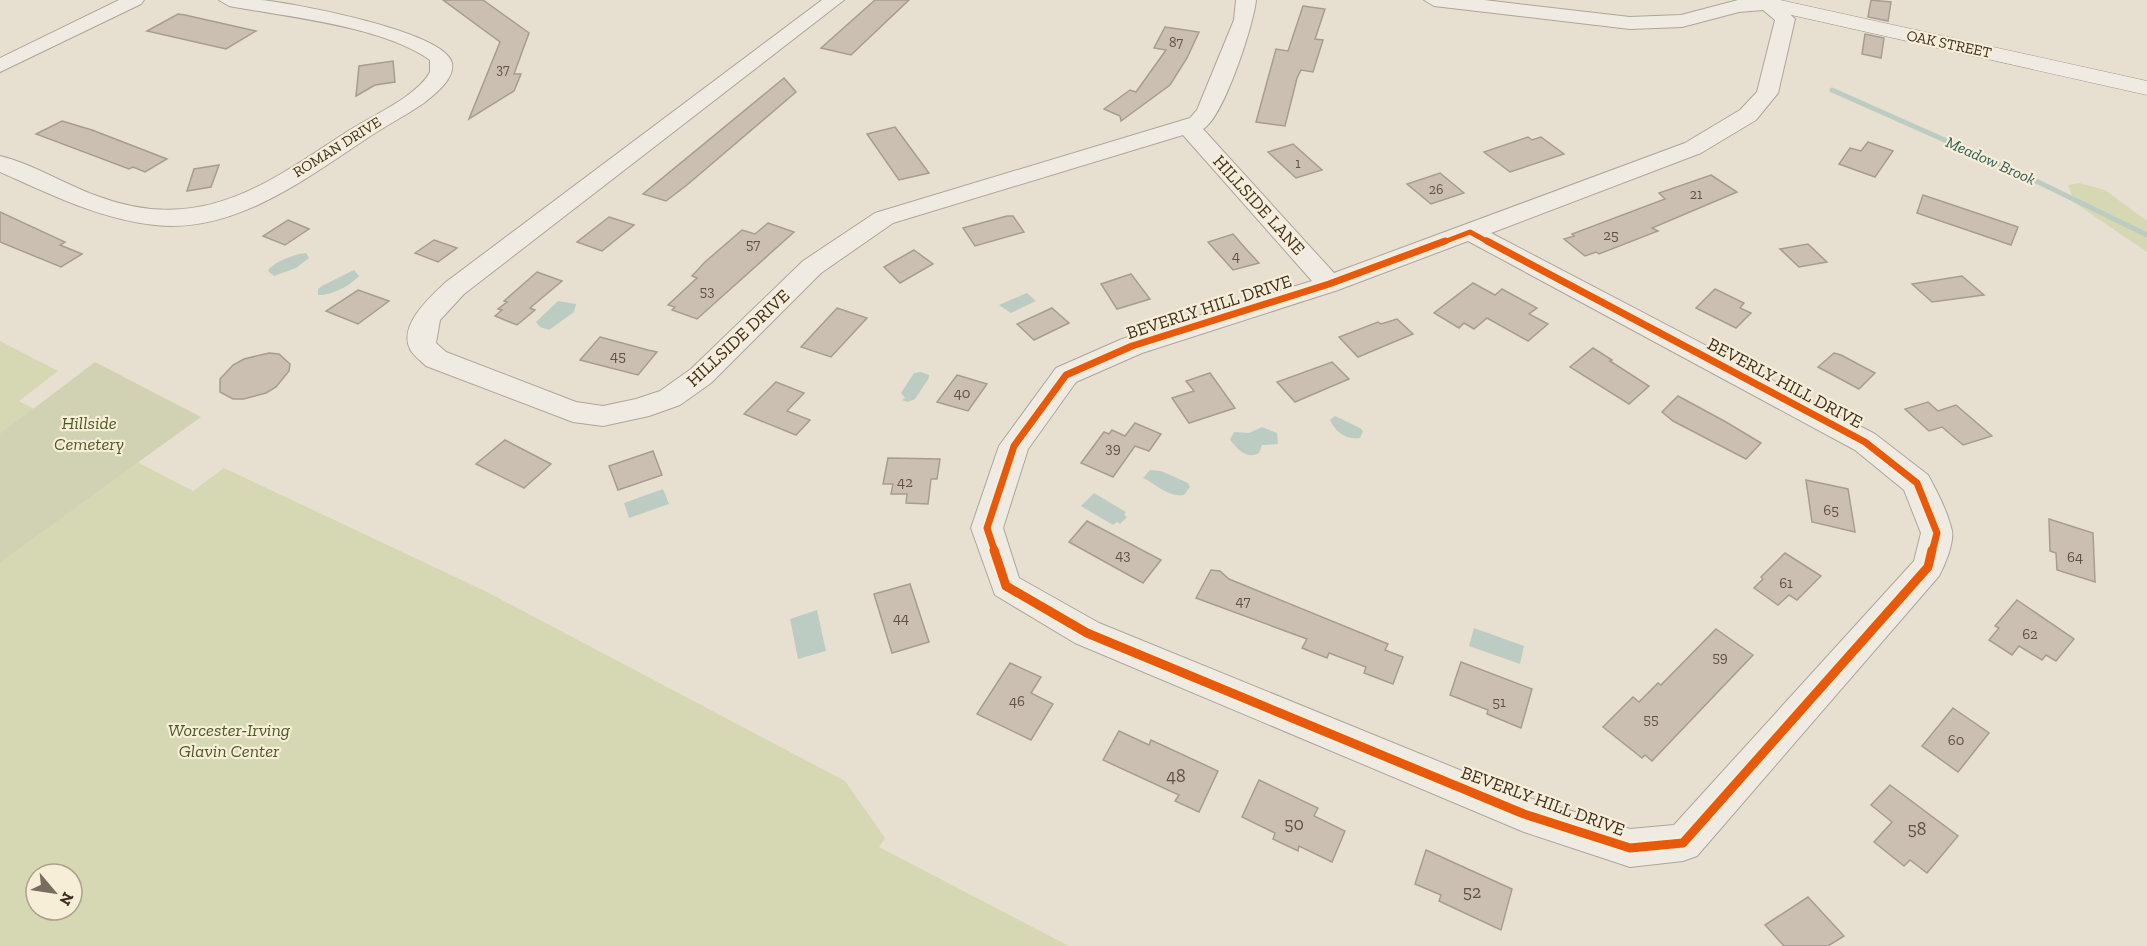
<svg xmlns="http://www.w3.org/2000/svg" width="2147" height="946" font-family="'Zilla Slab',serif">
<rect width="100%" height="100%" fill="#e7e0d1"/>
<!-- green -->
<g fill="#d6d7b3" fill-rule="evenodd">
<polygon points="2079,183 2105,190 2147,221 2147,252 2075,203 2068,185"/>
<path d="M0 341 58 371 19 401 193 491 224 468 487 592 845 781 885 838 879 847 1069 946H0ZM36 874H72V910H36Z"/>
</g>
<!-- cemetery -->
<polygon fill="#d1d1b3" points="95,362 201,417 0,562 0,434"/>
<!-- water -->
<g fill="#bcccc2">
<path d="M306 253 309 258 296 268 274 276 268 271C271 263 297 253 306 253Z"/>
<path d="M354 270 359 276C350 286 330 296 318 295V289L322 286Z"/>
<polygon points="1027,293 1036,301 1011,313 999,305"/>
<polygon points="558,301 576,304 574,312 549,330 540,327 536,322"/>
<polygon points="921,372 929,375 929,378 915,399 908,402 902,400 905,398 901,393 914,373"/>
<path d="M1335 416 1360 428 1363 431 1360 438C1344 440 1335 431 1330 420Z"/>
<path d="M1262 427 1277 433 1278 444 1262 445 1259 453C1246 460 1238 449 1230 440L1234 432 1249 433Z"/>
<path d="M1150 470 1161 471 1188 483 1190 487 1184 495C1168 498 1155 483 1143 478Z"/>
<polygon points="663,489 669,504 629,518 624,503"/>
<polygon points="1094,493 1126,512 1124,515 1127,517 1120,524 1117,522 1113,525 1081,506"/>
<polygon points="817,610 826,651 798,659 790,619"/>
<polygon points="1474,628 1524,646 1520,664 1469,646"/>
</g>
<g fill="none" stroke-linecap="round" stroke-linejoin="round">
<!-- stream -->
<polyline stroke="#bcccc2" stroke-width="5" points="1832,90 2030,178 2147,235"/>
</g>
<!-- building -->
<g fill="#cbbfb2" stroke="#a89c90" stroke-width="1.5">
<polygon points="443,0 483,0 529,33 514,74 521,74 514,91 469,119 500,42"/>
<polygon points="875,0 909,0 851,55 821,48"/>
<polygon points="1871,0 1891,2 1888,21 1868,17"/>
<polygon points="1303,6 1325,9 1315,39 1323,40 1313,72 1301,70 1297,78 1285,126 1256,122 1276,49 1288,51"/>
<polygon points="178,14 185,15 256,31 226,49 147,31"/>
<polygon points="1165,27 1199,32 1187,58 1170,85 1121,121 1120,116 1104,109 1130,90 1136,92 1166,50 1154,48"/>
<polygon points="1865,34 1884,38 1881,58 1862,54"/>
<polygon points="393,61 395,82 375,85 356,96 359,66"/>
<polygon points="784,78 796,92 687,185 666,201 643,194"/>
<polygon points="62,121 92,130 167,159 145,172 133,167 129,169 36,134"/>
<polygon points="895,127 929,173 899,180 867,134"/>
<polygon points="1528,137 1532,140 1541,137 1564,154 1510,172 1484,152"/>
<polygon points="1868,142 1893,151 1875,177 1839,164 1850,148 1861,151"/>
<polygon points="1293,144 1322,170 1296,178 1268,152"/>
<polygon points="219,165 211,187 187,191 194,169"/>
<polygon points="1440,173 1464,193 1431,204 1407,184"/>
<polygon points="1711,175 1737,192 1652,228 1658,231 1599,254 1596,252 1585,256 1564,239 1574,236 1572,234 1665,199 1659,193"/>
<polygon points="1923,195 2018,227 2011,245 1917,213"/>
<polygon points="0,212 65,242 60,245 82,254 61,267 0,242"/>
<polygon points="1007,216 1013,216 1024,232 975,246 963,228"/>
<polygon points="609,217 634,225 602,251 577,242"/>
<polygon points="288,220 309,229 285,245 263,236"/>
<polygon points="768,223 794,232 697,319 672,310 675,307 668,305 697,278 692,276 705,262 742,230 755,234"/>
<polygon points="1233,234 1246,249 1259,263 1233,270 1208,242"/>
<polygon points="434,240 457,248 438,262 415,253"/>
<polygon points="1808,244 1827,262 1799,267 1780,249"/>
<polygon points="914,250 933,264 900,283 884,267"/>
<polygon points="537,272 562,281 530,308 535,310 517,325 495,316 502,310 498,309 507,302 504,301"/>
<polygon points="1131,274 1150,299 1117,309 1101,284"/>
<polygon points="1962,276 1984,295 1932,302 1912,284"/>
<polygon points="1473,283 1495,295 1502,289 1537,308 1529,314 1548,324 1528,341 1487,318 1474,329 1464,323 1459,328 1434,313"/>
<polygon points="1715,289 1744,303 1740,308 1751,313 1736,328 1696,308"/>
<polygon points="358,290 389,301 358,324 326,311"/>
<polygon points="837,308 867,318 831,357 801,347"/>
<polygon points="1052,308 1069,323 1034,340 1017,324"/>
<polygon points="1397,319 1413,334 1358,357 1339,337 1378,322 1381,324"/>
<polygon points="600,337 648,350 657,352 638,375 580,360"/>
<polygon points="1593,348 1612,360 1610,361 1649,386 1629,404 1570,367"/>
<polygon points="269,353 279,354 290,364 289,371 276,387 266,393 244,399 233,399 220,392 220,379 233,365 244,359"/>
<polygon points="1834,353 1841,355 1875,373 1859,389 1818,367"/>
<polygon points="1332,362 1349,379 1295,402 1277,382"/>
<polygon points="1210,373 1235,408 1189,423 1172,398 1194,391 1186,381"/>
<polygon points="957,375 987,384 968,411 937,402"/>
<polygon points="776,382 804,393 787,411 810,420 796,435 744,414"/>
<polygon points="1678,396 1726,422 1761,443 1746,459 1673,421 1662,412"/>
<polygon points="1928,402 1938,411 1956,405 1992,436 1963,445 1942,427 1929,431 1905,409"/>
<polygon points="1135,423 1161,434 1149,451 1135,446 1113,477 1081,463 1104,432 1109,434 1112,430 1125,436"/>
<polygon points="505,440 551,464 524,488 476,464"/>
<polygon points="653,451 662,475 618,490 609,466"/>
<polygon points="888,458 940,459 937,479 931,479 928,504 906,503 907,494 891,494 893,484 883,484"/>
<polygon points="1806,480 1848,489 1855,532 1812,522"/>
<polygon points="2049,519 2093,533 2095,582 2057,570 2056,553 2050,551"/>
<polygon points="1087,521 1161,560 1143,583 1069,542"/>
<polygon points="1785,553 1821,576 1797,600 1789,595 1778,605 1754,588 1763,579 1761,577"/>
<polygon points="1211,570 1220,571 1229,579 1388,644 1385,650 1403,657 1393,684 1364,673 1366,667 1329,653 1327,658 1302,648 1307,639 1196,598"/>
<polygon points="910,584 929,642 892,653 874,594"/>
<polygon points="2017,600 2074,639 2056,661 2046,655 2042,660 2019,646 2012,655 1989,640 1999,628 1995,626"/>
<polygon points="1716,629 1753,655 1652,761 1645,755 1642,758 1603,727 1633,697 1639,702 1658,683 1661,685"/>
<polygon points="1461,662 1532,689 1521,728 1487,714 1488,710 1450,695"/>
<polygon points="1010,663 1041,677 1031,693 1053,704 1031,740 977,714"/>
<polygon points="1953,708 1989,733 1958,772 1922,746"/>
<polygon points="1119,731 1149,745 1151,740 1218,771 1199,812 1175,801 1179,795 1103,760"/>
<polygon points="1259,780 1318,808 1314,816 1345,831 1332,862 1299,846 1298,851 1273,839 1275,833 1242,817"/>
<polygon points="1890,785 1958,836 1927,873 1910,860 1904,866 1874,842 1892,822 1871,805"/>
<polygon points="1426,850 1512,889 1501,930 1439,901 1441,895 1415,884"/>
<polygon points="1808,897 1844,936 1828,946 1784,946 1765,925"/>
</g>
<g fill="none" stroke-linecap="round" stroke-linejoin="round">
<defs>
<g id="street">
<polygon points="119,0 144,0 141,4 0,72 0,58"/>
<path d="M219 0C233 0 247 0 261 0 292 3 445 31 452 63 455 79 435 94 424 103 405 116 385 126 366 139 304 180 233 234 155 225 99 219 50 194 0 172V156C33 164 64 184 97 196 199 234 263 187 345 133 369 117 417 97 430 72V60C382 26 287 17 229 6Z"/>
<path d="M822 0H844L464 294 440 320 436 343 446 352 576 402 603 406 636 399 660 391 691 369 803 261 875 213 1190 118 1197 110 1234 20 1236 0H1256C1254 24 1223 119 1203 129L1334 273 1685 143 1740 110 1757 92 1775 20 1763 10 1739 12 1682 27 1630 29 1434 6 1424 0H1484L1630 17 1681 15 1738 0H1775L1795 19 1778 93 1756 120 1701 153 1491 233 1875 434 1928 475C1937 491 1948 513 1952 531 1954 543 1945 565 1939 576L1697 856 1683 861 1630 867 1524 832 1075 643 995 595 971 528 999 446 1056 368 1122 339 1312 281 1183 135 893 223 821 273 711 383 680 405 649 416 603 426 573 422 426 366C421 361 413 355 410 349 398 325 431 296 446 282ZM1468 241 1855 450 1904 490 1921 533 1914 561 1674 825 1630 829 1526 797 1099 623 1019 578 1003 528 1028 449 1076 382 1142 353 1338 290Z"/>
</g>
<polygon id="secondary" points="1740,0 1780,0 2147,81 2147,95 1751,6 1743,5"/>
</defs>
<!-- street casing -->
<use href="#street" stroke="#ada599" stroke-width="2"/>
<!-- secondary casing -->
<use href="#secondary" stroke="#9c958a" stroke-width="1"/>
<!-- street -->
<use href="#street" fill="#efebe3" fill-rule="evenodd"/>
<!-- secondary -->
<use href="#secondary" fill="#efebe3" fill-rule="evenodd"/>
<defs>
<polyline id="cycleway-far2" points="1441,243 1470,232 1490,243"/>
<g id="cycleway-far1">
<polyline points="1487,241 1865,442 1917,483 1937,533 1932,552"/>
<polyline points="995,552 987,528 1014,446 1066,375 1132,346 1329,284 1445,241"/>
</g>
<polyline id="cycleway" points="994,550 1006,586 1087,633 1524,814 1630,848 1683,843 1928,567 1932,550"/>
</defs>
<!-- cycleway-far2 casing -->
<use href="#cycleway-far2" stroke="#f7eed8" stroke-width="8"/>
<!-- cycleway-far1 casing -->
<use href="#cycleway-far1" stroke="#f7eed8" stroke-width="10"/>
<!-- cycleway casing -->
<use href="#cycleway" stroke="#f7eed8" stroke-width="13"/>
<!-- cycleway-far2 -->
<use href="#cycleway-far2" stroke="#e8590c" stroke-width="5"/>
<!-- cycleway-far1 -->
<use href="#cycleway-far1" stroke="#e8590c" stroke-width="7"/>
<!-- cycleway -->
<use href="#cycleway" stroke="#e8590c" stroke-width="9"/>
</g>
<g text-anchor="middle" stroke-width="4.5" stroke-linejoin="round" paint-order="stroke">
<!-- far-number labels -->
<g font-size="14" fill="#605244">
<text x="1176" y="47">87</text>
<text x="503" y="74">37</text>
<text x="1298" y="168">1</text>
<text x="1436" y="194">26</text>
<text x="1696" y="199">21</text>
</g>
<!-- far-street labels -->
<g font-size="15" fill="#3d2e20" stroke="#f7eed8">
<text transform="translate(1949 44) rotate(12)" y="5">OAK STREET</text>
<text transform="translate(337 147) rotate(-32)" y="5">ROMAN DRIVE</text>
</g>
<!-- number labels -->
<g font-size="15" fill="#605244">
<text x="1611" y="240">25</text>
<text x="753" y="249">57</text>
<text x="1236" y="261">4</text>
<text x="707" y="296">53</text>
<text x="618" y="361">45</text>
<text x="962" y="398">40</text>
<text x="1113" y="453">39</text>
<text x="905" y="487">42</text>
<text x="1831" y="515">65</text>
<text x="1123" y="560">43</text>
<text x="2075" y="562">64</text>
<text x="1786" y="588">61</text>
<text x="1243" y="606">47</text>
<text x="901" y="623">44</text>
<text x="2030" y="639">62</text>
<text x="1720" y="662">59</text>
<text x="1017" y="706">46</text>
<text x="1499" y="707">51</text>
<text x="1651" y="724">55</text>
<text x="1956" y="745">60</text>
</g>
<!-- far-water labels -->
<g font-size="16" font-style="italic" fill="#2f5d5a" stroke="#f7eed8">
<text transform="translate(1991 160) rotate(24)" y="6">Meadow Brook</text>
</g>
<!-- street labels -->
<g font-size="18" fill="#3d2e20" stroke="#f7eed8">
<text transform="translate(1259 205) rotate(48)" y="6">HILLSIDE LANE</text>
<text transform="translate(1209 307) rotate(-18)" y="6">BEVERLY HILL DRIVE</text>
<text transform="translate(738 338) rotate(-43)" y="6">HILLSIDE DRIVE</text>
<text transform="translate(1785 383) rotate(28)" y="6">BEVERLY HILL DRIVE</text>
<text transform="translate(1543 801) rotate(20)" y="6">BEVERLY HILL DRIVE</text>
</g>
<!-- park labels -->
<g font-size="18" font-style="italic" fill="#4d5a26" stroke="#f7eed8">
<text x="89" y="429">Hillside<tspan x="89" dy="21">Cemetery</tspan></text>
<text x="229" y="736">Worcester-Irving<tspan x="229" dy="21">Glavin Center</tspan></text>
</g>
<!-- near-number labels -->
<g font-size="18" fill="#605244">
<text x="1176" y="782">48</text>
<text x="1294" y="830">50</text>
<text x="1917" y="835">58</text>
<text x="1472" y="898">52</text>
</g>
</g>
<!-- north arrow -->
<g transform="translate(54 892) rotate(119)"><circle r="28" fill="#f7eed8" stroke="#ada18e" stroke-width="1.5"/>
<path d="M0-4.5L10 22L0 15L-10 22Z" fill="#786c5e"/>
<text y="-9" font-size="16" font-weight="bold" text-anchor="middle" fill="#3d2e20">N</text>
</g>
</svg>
